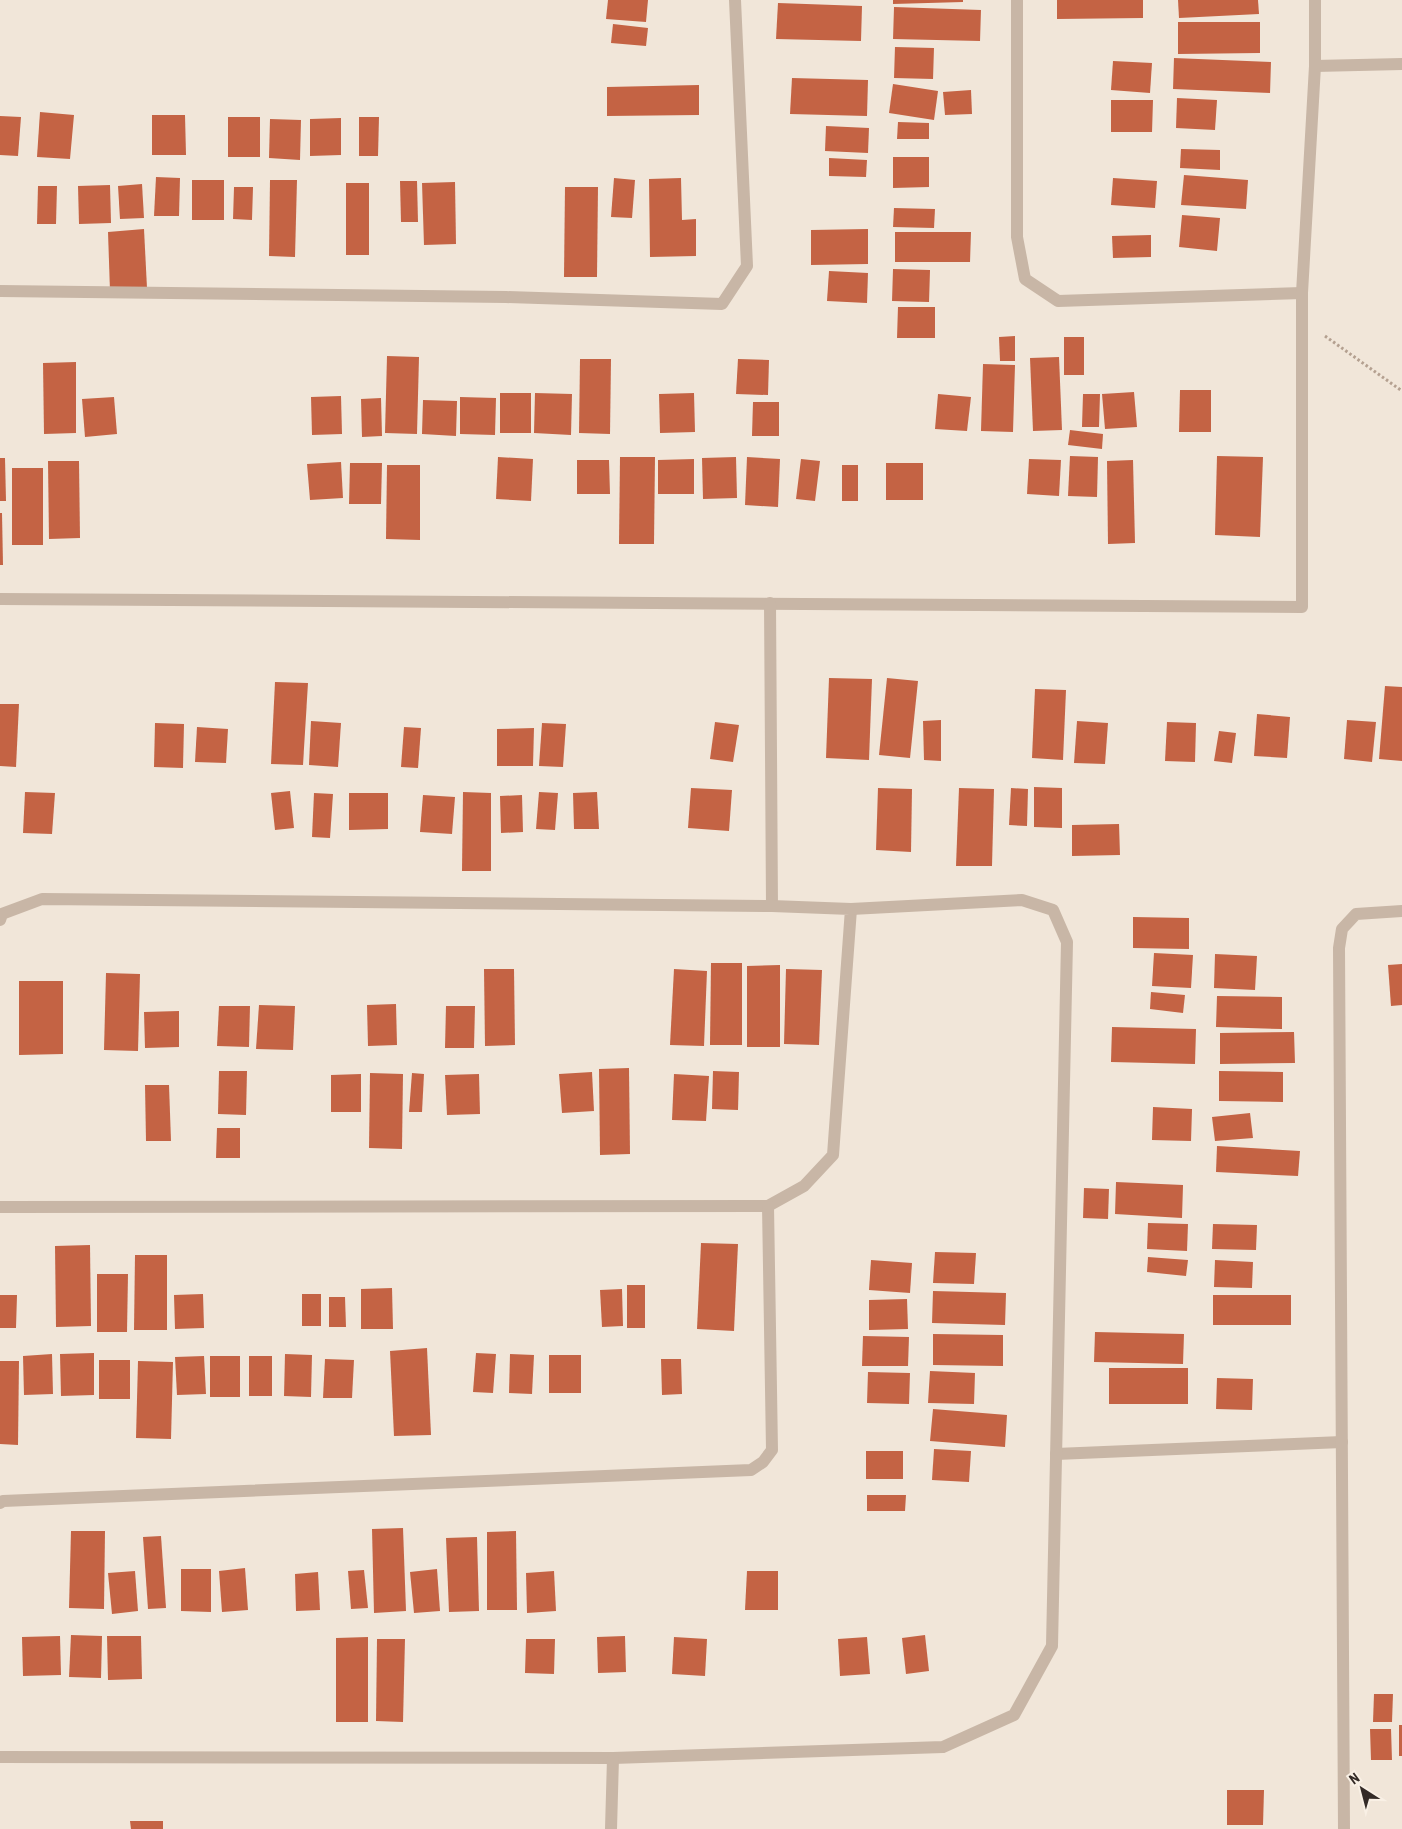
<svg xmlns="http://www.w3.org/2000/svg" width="1402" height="1829" font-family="'Roboto Condensed',sans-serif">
<rect width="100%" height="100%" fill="#f1e6d9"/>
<!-- building -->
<g fill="#c46344">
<polygon points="608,0 648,0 646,22 606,19"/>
<polygon points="893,0 963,0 963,2 893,4"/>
<polygon points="1057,0 1143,0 1143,18 1057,19"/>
<polygon points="1178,0 1258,0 1259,14 1179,18"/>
<polygon points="778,3 862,6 861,41 776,39"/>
<polygon points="894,7 981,10 980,41 893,39"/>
<polygon points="1178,22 1260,22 1260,53 1178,54"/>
<polygon points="613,24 648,28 646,46 611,43"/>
<polygon points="895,47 934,48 933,79 894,78"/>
<polygon points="1174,58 1271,62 1270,93 1173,89"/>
<polygon points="1113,61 1152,63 1150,93 1111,90"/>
<polygon points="792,78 868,80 867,116 790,114"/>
<polygon points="893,84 938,91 934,120 889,113"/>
<polygon points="699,85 699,115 607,116 607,87"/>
<polygon points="971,90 972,114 945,115 943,92"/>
<polygon points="1177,98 1217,100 1215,130 1176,128"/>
<polygon points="1111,100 1153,100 1152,132 1111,132"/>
<polygon points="40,112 74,115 70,159 37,157"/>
<polygon points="152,115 185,115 186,155 152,155"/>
<polygon points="0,116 21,117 18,156 0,155"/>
<rect x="228" y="117" width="32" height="40"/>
<polygon points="359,117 379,117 378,156 359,156"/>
<polygon points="341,118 341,155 310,156 310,119"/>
<polygon points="270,119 301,120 300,160 269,158"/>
<polygon points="898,122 929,123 929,139 897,139"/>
<polygon points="826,126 869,128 868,153 825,151"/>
<polygon points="1181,149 1220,150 1220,170 1180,168"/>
<polygon points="893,157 929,157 929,187 893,188"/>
<polygon points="829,158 867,160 866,177 829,176"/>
<polygon points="1184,175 1248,180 1246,209 1181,205"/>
<polygon points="156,177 180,178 179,216 154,216"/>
<polygon points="614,178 635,180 632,218 611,217"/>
<polygon points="681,178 682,220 696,219 696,256 650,257 649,179"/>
<polygon points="1113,178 1157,181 1155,208 1111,205"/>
<rect x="192" y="180" width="32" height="40"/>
<polygon points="270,180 297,180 295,257 269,256"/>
<polygon points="400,181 417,181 418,222 401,222"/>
<polygon points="455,182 456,244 424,245 422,183"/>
<rect x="346" y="183" width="23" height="72"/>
<polygon points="142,184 144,218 120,219 118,186"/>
<polygon points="110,185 111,223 79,224 78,186"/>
<polygon points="38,186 57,186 56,224 37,224"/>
<polygon points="234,187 253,187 252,220 233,219"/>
<polygon points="565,187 598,187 597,277 564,277"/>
<polygon points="894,208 935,209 934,228 893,227"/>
<polygon points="1182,215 1220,218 1217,251 1179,247"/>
<polygon points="144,229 147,288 110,291 108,232"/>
<polygon points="868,229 868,264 811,265 811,230"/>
<polygon points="895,232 971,232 970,262 895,262"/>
<polygon points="1151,235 1151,257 1113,258 1112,236"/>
<polygon points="893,269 930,270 929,302 892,301"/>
<polygon points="829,271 868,273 867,303 827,301"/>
<polygon points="898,307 935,307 935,338 897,338"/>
<polygon points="1015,336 1015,361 1000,361 999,337"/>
<rect x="1064" y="337" width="20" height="38"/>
<polygon points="387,356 419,357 417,434 385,433"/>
<polygon points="1059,357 1062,430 1033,431 1030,358"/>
<polygon points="580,359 611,359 610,434 579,433"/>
<polygon points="738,359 769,360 768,395 736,394"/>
<polygon points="76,362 76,433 44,434 43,363"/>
<polygon points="983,364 1015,365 1013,432 981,431"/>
<polygon points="1180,390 1211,390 1211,432 1179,432"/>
<polygon points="1134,392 1137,427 1105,429 1102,394"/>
<rect x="500" y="393" width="31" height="40"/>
<polygon points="535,393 572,394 571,435 534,433"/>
<polygon points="694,393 695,432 660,433 659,394"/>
<polygon points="938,394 971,397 967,431 935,429"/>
<polygon points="1083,394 1100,394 1099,427 1082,427"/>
<polygon points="341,396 342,434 312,435 311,397"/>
<polygon points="114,397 117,434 85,437 82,399"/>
<polygon points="460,397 496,398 495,435 460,434"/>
<polygon points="381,398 382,436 362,437 361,399"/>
<polygon points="423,400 457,401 456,436 422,434"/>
<polygon points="753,402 779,402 779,436 752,436"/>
<polygon points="1070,430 1103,434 1102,449 1068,445"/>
<polygon points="1070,456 1098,457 1097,497 1068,496"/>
<polygon points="1217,456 1263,457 1260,537 1215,535"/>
<polygon points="498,457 533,459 531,501 496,499"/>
<polygon points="620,457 655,457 654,544 619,544"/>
<polygon points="736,457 737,498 703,499 702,458"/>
<polygon points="747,457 780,459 778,507 745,505"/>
<polygon points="0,458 5,458 6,501 0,501"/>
<polygon points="694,459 694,494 658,494 658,460"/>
<polygon points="801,459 820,461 815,501 796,499"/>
<polygon points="1029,459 1061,460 1059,496 1027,494"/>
<polygon points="577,460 609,460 610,494 577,494"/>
<polygon points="1133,460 1135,543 1108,544 1107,461"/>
<polygon points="48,461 79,461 80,538 49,539"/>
<polygon points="341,462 343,498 310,500 307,464"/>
<polygon points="350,463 382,463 381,504 349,504"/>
<rect x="886" y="463" width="37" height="37"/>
<polygon points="387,465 420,465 420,540 386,539"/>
<rect x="842" y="465" width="16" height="36"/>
<rect x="12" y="468" width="31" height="77"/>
<polygon points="0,513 2,513 3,565 0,565"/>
<polygon points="829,678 872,679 869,760 826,758"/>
<polygon points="887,678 918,681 910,758 879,755"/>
<polygon points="275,682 308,683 303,765 271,764"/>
<polygon points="1385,686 1402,687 1402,761 1379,759"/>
<polygon points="1035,689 1066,690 1063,760 1032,758"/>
<polygon points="0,704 19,704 16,767 0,766"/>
<polygon points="1257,714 1290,717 1287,758 1254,756"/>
<polygon points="941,720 941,761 924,760 923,721"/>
<polygon points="1347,720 1376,722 1372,762 1344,759"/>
<polygon points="311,721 341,723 338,767 309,765"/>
<polygon points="1077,721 1108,723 1105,764 1074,763"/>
<polygon points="715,722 739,725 733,762 710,759"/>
<polygon points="1167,722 1196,723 1195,762 1165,761"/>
<polygon points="155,723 184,724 183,768 154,767"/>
<polygon points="542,723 566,724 563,767 539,766"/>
<polygon points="197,727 228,729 226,763 195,762"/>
<polygon points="404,727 421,728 418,768 401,767"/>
<polygon points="534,728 533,766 497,766 497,729"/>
<polygon points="1219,731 1236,733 1232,763 1214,761"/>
<polygon points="1034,787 1062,788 1062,828 1034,827"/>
<polygon points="691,788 732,790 729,831 688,828"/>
<polygon points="878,788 912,789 911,852 876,850"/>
<polygon points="959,788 994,789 992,866 956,866"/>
<polygon points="1011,788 1028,789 1027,826 1009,825"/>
<polygon points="290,791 294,828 275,830 271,793"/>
<polygon points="25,792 55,793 52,834 23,833"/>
<polygon points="463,792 491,793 491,871 462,871"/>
<polygon points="539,792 558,793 555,830 536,829"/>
<polygon points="597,792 599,829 574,829 573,793"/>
<polygon points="314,793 333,794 330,838 312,837"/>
<polygon points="349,793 388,793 388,829 349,830"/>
<polygon points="423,795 455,797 452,834 420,832"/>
<polygon points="522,795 523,832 501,833 500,796"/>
<polygon points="1119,824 1120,855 1072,856 1072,825"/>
<polygon points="1133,917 1189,918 1189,949 1133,948"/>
<polygon points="1154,953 1193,955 1191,988 1152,986"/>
<polygon points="1215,954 1257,956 1255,990 1214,988"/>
<polygon points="711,963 742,963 742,1045 710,1045"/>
<polygon points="1402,964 1402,1005 1391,1006 1388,965"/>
<polygon points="780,965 780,1047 747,1047 747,966"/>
<polygon points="484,969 514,969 515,1045 485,1046"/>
<polygon points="674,969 707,971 704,1046 670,1045"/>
<polygon points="786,969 822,970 819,1045 784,1044"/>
<polygon points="106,973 140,974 138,1051 104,1050"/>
<polygon points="19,981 63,981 63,1054 19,1055"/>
<polygon points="1151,992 1185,995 1183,1013 1150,1009"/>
<polygon points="1217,996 1282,997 1282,1029 1216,1027"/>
<polygon points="396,1004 397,1045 368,1046 367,1005"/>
<polygon points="259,1005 295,1006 293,1050 256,1049"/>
<polygon points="219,1006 250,1006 249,1047 217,1046"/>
<polygon points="446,1006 475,1006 474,1048 445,1048"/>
<polygon points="179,1011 179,1047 145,1048 144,1012"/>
<polygon points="1112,1027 1196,1029 1195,1064 1111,1062"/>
<polygon points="1294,1032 1295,1063 1220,1064 1220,1033"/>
<polygon points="629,1068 630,1154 600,1155 599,1069"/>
<polygon points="219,1071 247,1071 246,1115 218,1114"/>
<polygon points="713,1071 739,1072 738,1110 712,1109"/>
<polygon points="1219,1071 1283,1072 1283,1102 1219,1101"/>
<polygon points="592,1072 594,1111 562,1113 559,1074"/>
<polygon points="370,1073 403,1074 402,1149 369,1148"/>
<polygon points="412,1073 424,1074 422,1112 409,1112"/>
<polygon points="361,1074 361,1112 331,1112 331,1075"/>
<polygon points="479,1074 480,1114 447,1115 445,1075"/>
<polygon points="674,1074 709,1076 706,1121 672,1120"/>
<polygon points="145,1085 169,1085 171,1141 146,1141"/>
<polygon points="1153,1107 1192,1109 1191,1141 1152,1140"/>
<polygon points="1250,1113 1253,1138 1215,1141 1212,1117"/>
<polygon points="217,1128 240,1128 240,1158 216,1158"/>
<polygon points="1217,1146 1300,1151 1298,1176 1216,1172"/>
<polygon points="1116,1182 1183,1185 1182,1218 1115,1214"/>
<polygon points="1084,1188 1109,1189 1108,1219 1083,1218"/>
<polygon points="1148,1223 1188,1224 1187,1251 1147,1249"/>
<polygon points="1213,1224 1257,1225 1256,1250 1212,1249"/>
<polygon points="701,1243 738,1244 734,1331 697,1329"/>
<polygon points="90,1245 91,1326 56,1327 55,1246"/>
<polygon points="935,1252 976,1253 974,1284 933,1283"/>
<polygon points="135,1255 167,1255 167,1330 134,1330"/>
<polygon points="1148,1257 1188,1260 1186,1276 1147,1272"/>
<polygon points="871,1260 912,1263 910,1293 869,1290"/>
<polygon points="1215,1260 1253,1262 1252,1288 1214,1287"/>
<polygon points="97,1274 128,1274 127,1332 97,1332"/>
<rect x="627" y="1285" width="18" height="43"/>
<polygon points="392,1288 393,1329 361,1329 361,1289"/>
<polygon points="622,1289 623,1326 602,1327 600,1290"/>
<polygon points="933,1291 1006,1293 1005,1325 932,1323"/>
<polygon points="203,1294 204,1328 175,1329 174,1295"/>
<rect x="302" y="1294" width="19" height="32"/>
<polygon points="0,1295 17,1295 16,1328 0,1328"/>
<rect x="1213" y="1295" width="78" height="30"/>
<polygon points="329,1297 345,1297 346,1327 329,1327"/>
<polygon points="907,1299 908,1329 869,1330 869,1300"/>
<polygon points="1095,1332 1184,1334 1183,1364 1094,1362"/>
<polygon points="933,1334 1003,1335 1003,1366 933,1365"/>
<polygon points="863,1336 909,1337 908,1366 862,1366"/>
<polygon points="427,1348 431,1435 394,1436 390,1351"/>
<polygon points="94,1353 94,1395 61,1396 60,1354"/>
<polygon points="476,1353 496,1354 493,1393 473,1392"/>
<polygon points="52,1354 53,1394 24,1395 23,1356"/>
<polygon points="285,1354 312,1355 311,1397 284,1396"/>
<polygon points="510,1354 534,1355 532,1394 509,1393"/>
<rect x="549" y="1355" width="32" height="38"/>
<polygon points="204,1356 206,1394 177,1395 175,1357"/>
<rect x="210" y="1356" width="30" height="41"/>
<rect x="249" y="1356" width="23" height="40"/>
<polygon points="325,1359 354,1360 352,1398 323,1398"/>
<polygon points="661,1359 681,1359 682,1394 662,1395"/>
<rect x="99" y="1360" width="31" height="39"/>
<polygon points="0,1361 19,1361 18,1445 0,1444"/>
<polygon points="138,1361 173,1362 171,1439 136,1438"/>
<rect x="1109" y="1368" width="79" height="36"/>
<polygon points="930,1371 975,1373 974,1404 928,1403"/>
<polygon points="868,1372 910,1373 909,1404 867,1403"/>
<polygon points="1217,1378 1253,1379 1252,1410 1216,1409"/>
<polygon points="933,1409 1007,1415 1005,1447 930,1441"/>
<polygon points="934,1449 971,1451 969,1482 932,1480"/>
<rect x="866" y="1451" width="37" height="28"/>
<polygon points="867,1495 906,1495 905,1511 867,1511"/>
<polygon points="403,1528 406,1611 374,1613 372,1529"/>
<polygon points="71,1531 105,1531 104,1609 69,1608"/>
<polygon points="516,1531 517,1610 487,1610 487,1532"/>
<polygon points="161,1536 166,1608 148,1609 143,1537"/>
<polygon points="477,1537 479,1611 449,1612 446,1538"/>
<polygon points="245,1568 248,1610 222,1612 219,1571"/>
<polygon points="181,1569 211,1569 211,1612 181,1611"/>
<polygon points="437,1569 440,1611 414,1613 410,1572"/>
<polygon points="364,1570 368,1608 351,1609 348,1571"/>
<polygon points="135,1571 138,1611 112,1614 108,1573"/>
<polygon points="554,1571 556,1611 527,1613 526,1573"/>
<polygon points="747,1571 778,1571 778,1610 745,1610"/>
<polygon points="318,1572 320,1610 296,1611 295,1574"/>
<polygon points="71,1635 102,1636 101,1678 69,1677"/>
<polygon points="925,1635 929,1671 906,1674 902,1638"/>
<polygon points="60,1636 61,1675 23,1676 22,1637"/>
<polygon points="107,1636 141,1636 142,1679 108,1680"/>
<polygon points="625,1636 626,1672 598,1673 597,1637"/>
<polygon points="368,1637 368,1722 336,1722 336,1638"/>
<polygon points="674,1637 707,1639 705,1676 672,1674"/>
<polygon points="867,1637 870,1674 840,1676 838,1639"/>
<polygon points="377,1639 405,1639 403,1722 376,1721"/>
<polygon points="526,1639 555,1639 554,1674 525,1673"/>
<polygon points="1374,1694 1393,1694 1392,1722 1373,1722"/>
<rect x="1399" y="1725" width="3" height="31"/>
<polygon points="1370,1729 1391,1729 1392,1760 1371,1760"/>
<polygon points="1227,1790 1264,1790 1263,1825 1227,1825"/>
<polygon points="130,1821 163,1821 163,1829 131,1829"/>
</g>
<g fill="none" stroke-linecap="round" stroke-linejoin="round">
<!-- path -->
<polyline stroke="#b4a090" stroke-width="3" stroke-dasharray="2.5 2.5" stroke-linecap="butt" points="1325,336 1402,391"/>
<!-- minor -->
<g stroke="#c8b6a6" stroke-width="12">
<polyline points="1017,0 1017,237 1025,279 1058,301 1302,293"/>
<polyline points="1315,66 1402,64"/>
<polyline points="0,291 506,297 722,304 747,266 735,0"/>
<polyline points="0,599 1302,607 1302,293 1315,66 1315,0"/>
<polyline points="770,603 772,906"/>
<polyline points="0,920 2,914 42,899 772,906 851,909 833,1155 804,1186 768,1206 0,1207"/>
<polyline points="1056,1454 1342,1442"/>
<polyline points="0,1503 3,1501 751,1470 763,1462 772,1450 768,1206"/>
<polyline points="0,1757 613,1758 943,1747 1014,1715 1052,1646 1067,942 1053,910 1022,900 851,909"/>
<polyline points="611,1829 613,1758"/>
<polyline points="1344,1829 1339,948 1342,929 1356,914 1402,911"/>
</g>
</g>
<!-- north arrow -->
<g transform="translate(1362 1789) rotate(324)" stroke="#f9f0e5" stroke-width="4" paint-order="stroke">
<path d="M0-4L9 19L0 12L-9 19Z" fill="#342b27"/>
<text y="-8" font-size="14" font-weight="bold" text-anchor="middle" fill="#342b27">N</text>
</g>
</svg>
